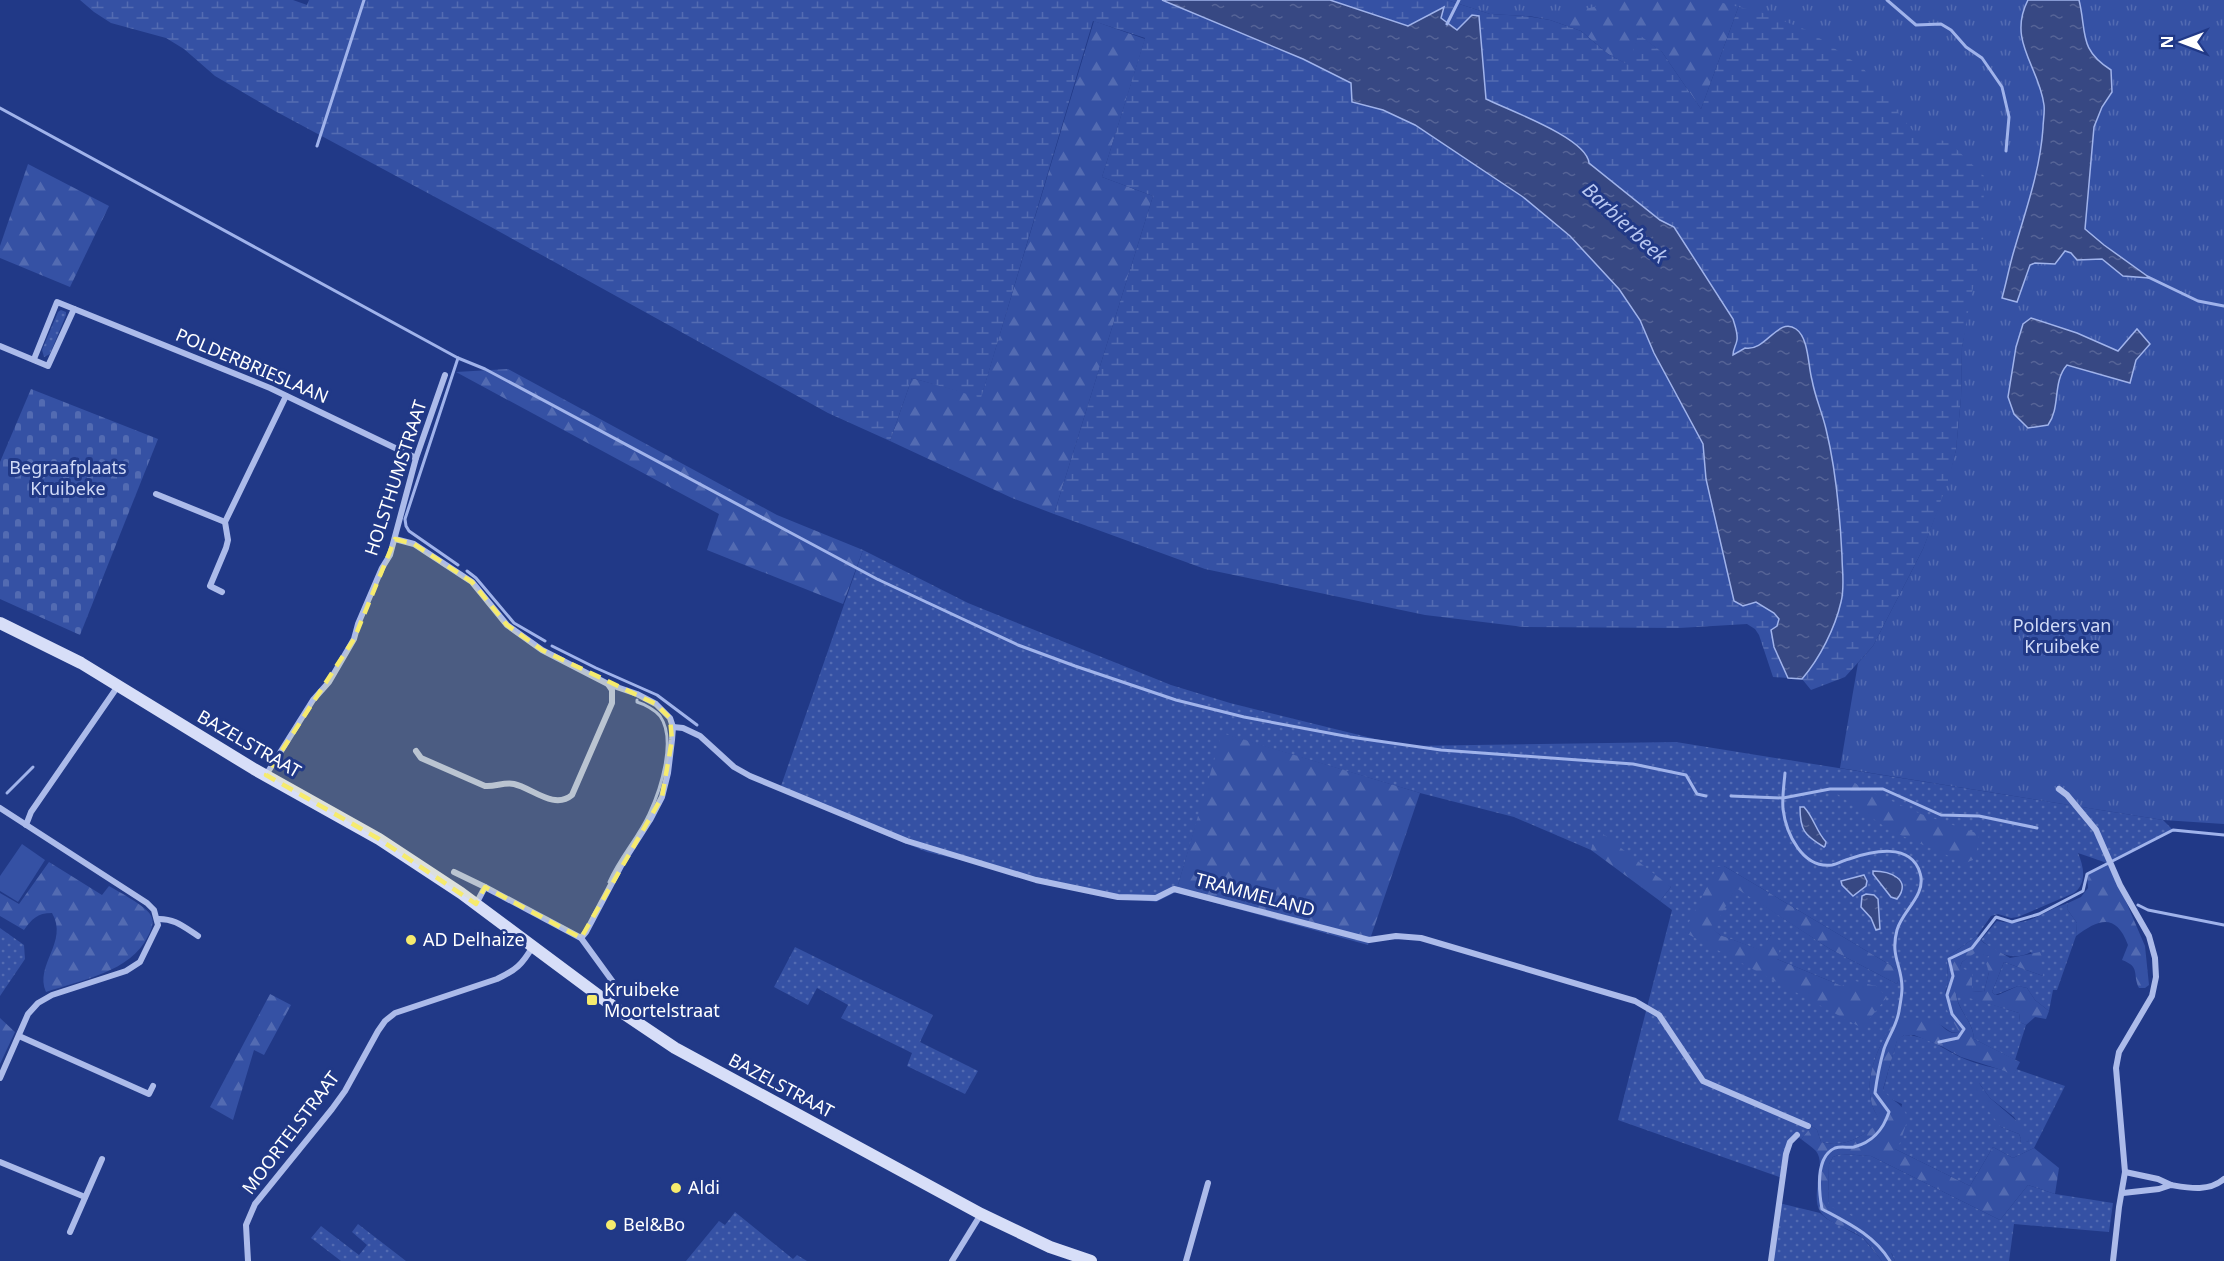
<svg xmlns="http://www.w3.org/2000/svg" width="2224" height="1261" font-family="'Noto Sans',sans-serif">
<defs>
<pattern id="grass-dots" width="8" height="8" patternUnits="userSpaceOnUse" patternTransform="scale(1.5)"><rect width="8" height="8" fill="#3551a4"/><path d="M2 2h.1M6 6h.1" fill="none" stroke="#536bb2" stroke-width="1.8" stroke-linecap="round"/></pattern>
<pattern id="forest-firs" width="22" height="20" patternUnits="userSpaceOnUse" patternTransform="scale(1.5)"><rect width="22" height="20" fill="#3551a4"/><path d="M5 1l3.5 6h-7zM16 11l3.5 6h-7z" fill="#536bb2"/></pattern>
<pattern id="wetland-marsh" width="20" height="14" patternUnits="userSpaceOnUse" patternTransform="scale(1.5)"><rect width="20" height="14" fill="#3551a4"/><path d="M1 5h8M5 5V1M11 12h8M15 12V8" fill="none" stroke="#536bb2"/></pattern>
<pattern id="cemetery-stones" width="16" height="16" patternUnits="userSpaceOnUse" patternTransform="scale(1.5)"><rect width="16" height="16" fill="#3551a4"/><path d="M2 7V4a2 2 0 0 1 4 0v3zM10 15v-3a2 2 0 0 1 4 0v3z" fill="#536bb2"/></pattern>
<pattern id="park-tufts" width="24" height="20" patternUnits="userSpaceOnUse" patternTransform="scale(1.5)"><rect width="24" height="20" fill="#3551a4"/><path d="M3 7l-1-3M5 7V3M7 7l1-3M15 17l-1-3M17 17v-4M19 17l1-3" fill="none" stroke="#536bb2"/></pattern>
<pattern id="water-ripples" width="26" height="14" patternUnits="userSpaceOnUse" patternTransform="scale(1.5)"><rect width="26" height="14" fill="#374883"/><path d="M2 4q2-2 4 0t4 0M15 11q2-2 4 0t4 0" fill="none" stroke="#556396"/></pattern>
</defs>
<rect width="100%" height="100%" fill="#213987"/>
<!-- grass -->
<g fill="url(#grass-dots)" fill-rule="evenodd">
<polygon points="61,310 66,312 66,315 50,354 44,357 42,350 58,312"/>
<path d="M863 550 968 603 1171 685 1230 703 1404 746 1676 742 2163 820 2173 830 2107 863 2078 853C2084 867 2087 883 2074 893L2018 917 2011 918 1998 914 1991 916 1977 936 1947 957 1948 983 1945 992 1955 1023 1959 1032C1949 1035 1946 1026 1937 1024 1924 1021 1910 1020 1897 1019 1881 1039 1865 1073 1871 1100 1872 1108 1877 1115 1881 1122 1862 1136 1845 1149 1821 1142L1817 1130 1812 1126 1801 1139 1797 1136 1790 1142 1782 1178 1618 1120 1672 910 1660 901 1671 887 1592 845 1591 850 1514 817 1420 793 1223 734 1176 892 1156 902 1118 897 927 852 858 824 781 786ZM1724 866 1902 972 1897 984 1830 949 1736 887 1712 929 1720 935 1762 951 1771 935 1777 959 1842 986 1685 932Z"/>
<path d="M2068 903 2067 909 2077 923 2076 936 2057 990H2053L2049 1011 2035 1000 2027 988 2018 986 1995 995 1992 992 2004 962 2043 976 2031 952C2013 962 1996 953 1981 940L1995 923 1997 921C2030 928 2040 912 2068 903Z"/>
<polygon points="0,928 24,945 25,959 0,996"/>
<polygon points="795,947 933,1015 920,1042 978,1071 965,1094 907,1066 912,1053 841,1018 848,1005 817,988 808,1005 774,987"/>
<polygon points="1975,952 1990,956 1989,972 1984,992 1972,991 1960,967 1962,962"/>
<path d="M1956 993 2019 1013 2020 1022 2026 1025 2015 1060 1974 1039C1973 1021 1958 1011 1956 993Z"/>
<path d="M1904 1035C1925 1035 1942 1048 1960 1057 1977 1065 1997 1068 2014 1073L2016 1069 2065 1086 2034 1148 2013 1158 1993 1147 1970 1186 1895 1149 1902 1104 1889 1098 1883 1090 1897 1040ZM1979 1083 1990 1098 2014 1117 2029 1141 2020 1143 2021 1139 2019 1134 2001 1127Z"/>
<polygon points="1841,1154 1871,1156 2000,1220 2028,1185 2055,1194 2113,1203 2109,1232 2014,1224 2009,1261 1895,1261 1892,1254 1828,1206 1829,1164 1833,1157"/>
<polygon points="1779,1203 1820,1213 1827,1219 1863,1238 1882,1261 1771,1261"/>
<polygon points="735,1212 793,1259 797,1255 807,1261 686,1261 719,1221 725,1225"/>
<polygon points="358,1224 406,1261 341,1261 311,1238 321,1226 359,1255 367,1245 352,1232"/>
</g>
<!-- forest -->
<g fill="url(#forest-firs)" fill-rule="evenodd">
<polygon points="1447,0 1741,0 1701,109 1662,52 1638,35 1630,66 1608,54 1581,31 1550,20"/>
<polygon points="1094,21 1145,39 1102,177 1153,196 1054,514 1012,498 890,441 912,378 981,397"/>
<polygon points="28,164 109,206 70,287 0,258 0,246"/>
<polygon points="508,369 777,515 863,550 843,604 707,550 719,514 456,372"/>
<polygon points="1222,733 1420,793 1368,945 1176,892"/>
<polygon points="1836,779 1848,779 1867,790 1921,814 1979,834 1977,850 1973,860 1965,863 1891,831 1830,789"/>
<polygon points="1603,834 1671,887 1660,901 1591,850 1592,845"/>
<path d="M49 862 102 895 109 886C119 892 144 905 150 914 155 921 152 929 148 936 131 972 81 980 46 992 34 965 69 942 52 913 37 913 32 919 24 930L0 916V893L19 904Z"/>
<path d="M2107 863 2121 890 2145 946 2149 985 2145 988H2139C2132 974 2141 967 2122 960L2128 945C2116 913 2099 919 2076 936L2077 923 2067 909 2068 903 2081 897 2088 888 2087 874Z"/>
<polygon points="1724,866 1902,972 1897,984 1830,949 1736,888 1713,929 1720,935 1761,950 1771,935 1782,942 1777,959 1842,986 1851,980 1876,986 1887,997 1862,1028 1684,932 1717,867"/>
<path d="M1977 936 1984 943 2010 958 2040 952 2043 960 2039 962 2043 967V976L2004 962 1992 992 1995 995H1998L2018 986 2027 988 2035 1000 2049 1011 2046 1019 2035 1017 2026 1025 2020 1022 2019 1013 1956 994C1958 1011 1973 1021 1974 1039L2020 1062 2014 1074 1961 1057 1943 1047 1914 1035H1904L1897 1041 1883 1089C1893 1104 1900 1099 1908 1118L1900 1143 1895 1149 1970 1186 1993 1147 2013 1158 2034 1148 2059 1168 2055 1194 2028 1185 2000 1220 1871 1156 1841 1154 1833 1157 1829 1164 1828 1206C1855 1214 1884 1234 1895 1261H1882C1876 1254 1870 1245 1864 1239 1851 1228 1828 1225 1820 1211 1810 1195 1827 1165 1816 1151 1812 1147 1806 1143 1801 1139L1812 1126 1817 1130 1821 1142C1845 1149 1862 1136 1880 1122 1877 1115 1872 1108 1871 1100 1865 1073 1881 1039 1897 1018 1908 1018 1922 1017 1933 1020 1943 1024 1947 1036 1959 1032L1943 1003 1948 983 1947 957ZM1975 953 1989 956 1986 963 1989 972 1984 992 1972 991V973L1960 967 1962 962Z"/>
<polygon points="270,994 291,1005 264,1055 254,1050 233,1120 210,1107"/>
<polygon points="0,1018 15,1032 0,1064"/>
<polygon points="1978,1082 1990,1098 2025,1128 2029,1141 2020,1144 2021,1139 2019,1134 2001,1127 1983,1104 1972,1085"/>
</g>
<!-- wetland -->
<g fill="url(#wetland-marsh)">
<polygon points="80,0 293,0 307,5 309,0 1162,0 1303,59 1351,83 1352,102 1383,110 1415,125 1523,197 1570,236 1619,289 1640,320 1654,353 1703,445 1706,479 1734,601 1743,606 1756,602 1774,613 1779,619 1777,626 1771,630 1774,647 1788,678 1773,677 1759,635 1755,629 1747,624 1679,628 1524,627 1425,615 1205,569 1054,514 1153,196 1102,177 1145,38 1093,21 981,398 912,378 890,441 828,413 491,227 275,111 215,76 184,49 166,38 111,23 94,12"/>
<polygon points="1331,0 1447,0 1490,14 1526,16 1550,20 1581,31 1608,54 1629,65 1638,34 1662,52 1701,109 1741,0 1975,0 2013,109 1962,347 1961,398 1956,450 1948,484 1923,549 1873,646 1845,677 1811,690 1802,679 1811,669 1841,601 1843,580 1837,491 1826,429 1812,382 1804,342 1775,332 1758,347 1733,356 1732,351 1737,343 1733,319 1674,227 1660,220 1589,163 1500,106 1486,99 1479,16 1472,15 1457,30 1441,18 1443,8 1408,26"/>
</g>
<!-- cemetery -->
<polygon fill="url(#cemetery-stones)" points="31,389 158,439 80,635 0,599 0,462"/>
<!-- park -->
<g fill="url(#park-tufts)">
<polygon points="1447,0 1618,0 1565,15 1526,16 1490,14"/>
<polygon points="1711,0 2224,0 2224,824 2163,820 1840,768 1858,663 1873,646 1923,549 1947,484 1956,450 1961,398 1962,347 1970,301 1983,246 1984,176 1949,142 1916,135 1863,68 1809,31 1763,13"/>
</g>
<!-- garden -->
<polygon fill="#3551a4" points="22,844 45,860 18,902 0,891 0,876"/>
<!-- water -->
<g fill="url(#water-ripples)" stroke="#a0b3eb" stroke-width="1.5">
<path d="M1162 0H1330L1408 26 1444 7 1441 18 1457 30 1472 15 1479 16 1486 99C1508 110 1587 138 1589 163L1660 220 1674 227 1733 319C1735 326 1738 333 1737 340 1736 346 1733 349 1733 355L1745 348C1766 352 1778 316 1796 329 1809 338 1808 366 1812 380 1815 397 1822 412 1826 429 1836 470 1840 514 1842 556 1842 570 1845 587 1841 602 1835 628 1820 658 1802 679L1788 678 1774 647 1771 630 1777 626 1779 619 1774 613 1756 602 1743 606 1734 601 1706 479 1703 444 1654 353 1640 320 1619 289 1570 236 1523 197 1415 125 1383 110 1352 102 1351 83 1303 59Z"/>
<path d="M2028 0H2079C2087 32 2078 49 2111 70L2112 92 2102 107 2094 127 2085 229 2104 245 2150 278 2123 276 2102 259 2077 260 2071 253 2065 251 2055 264 2035 263 2030 265 2017 302 2002 298C2006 284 2009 268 2013 254 2025 212 2040 172 2043 128 2043 121 2045 112 2044 105 2039 66 2007 41 2028 0Z"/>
<path d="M2031 318 2077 333 2118 351 2137 329 2150 344 2136 360 2130 383 2067 365C2052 382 2061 407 2048 425L2028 428 2014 414 2008 397 2016 347 2023 324Z"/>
<path d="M1800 807H1804C1814 818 1816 831 1826 842L1825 846 1824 847C1804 835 1800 830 1800 807Z"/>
<path d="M1873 871C1889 871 1913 879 1897 899L1891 897 1873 874Z"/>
<polygon points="1864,875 1867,881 1866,886 1853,896 1842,885 1841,881"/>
<polygon points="1866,894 1874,895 1878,899 1880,929 1876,930 1871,918 1861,907 1862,896"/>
</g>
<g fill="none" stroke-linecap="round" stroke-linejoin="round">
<!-- stream -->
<g stroke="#a0b3eb" stroke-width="3">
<polyline points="1887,0 1916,25 1941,24 1951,30 1966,47 1982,58 2002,87 2009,117 2006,151"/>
<polyline points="1447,24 1459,0"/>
<polyline points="0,108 458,358 485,369 877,579 1018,645 1075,666 1176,700 1244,717 1350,737 1441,750 1633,764 1686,775 1697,794 1706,796"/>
<polyline points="317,146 364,0"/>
<polyline points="2148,277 2198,301 2224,306"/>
<polyline points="458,358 405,519 406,526 409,531 458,565"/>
<polyline points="467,571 476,578 514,623 545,641"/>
<polyline points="552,646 596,668 657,695 697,725"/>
<path d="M1785 773C1784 785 1782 797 1783 809 1786 834 1803 869 1832 865 1838 864 1844 860 1849 859 1872 851 1911 842 1920 873 1927 895 1902 911 1897 930 1890 957 1902 965 1902 988 1902 996 1900 1004 1899 1011 1897 1025 1889 1035 1884 1049 1880 1063 1877 1078 1875 1093L1889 1112C1883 1130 1873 1142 1854 1147 1848 1148 1841 1146 1835 1148 1815 1157 1819 1192 1822 1209 1848 1223 1874 1235 1890 1261"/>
<polyline points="7,793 33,767"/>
<polyline points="1731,796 1783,798 1830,789 1883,789 1941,815 1979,816 2037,828"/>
<path d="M609 882C620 857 638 838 649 814 660 791 677 740 660 716 655 710 644 704 637 702V700"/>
<polyline points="2138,905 2148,910 2224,925"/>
<polyline points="1939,1042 1958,1038 1964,1029 1952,1014 1947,995 1953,976 1949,959 1972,948 1996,917 2012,922 2039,914 2083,891 2087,874 2173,830 2224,835"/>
</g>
<!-- street -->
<g stroke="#acbbea" stroke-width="6">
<polyline points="0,346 48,366 74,309"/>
<polyline points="34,359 57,302 270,388 416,458"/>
<polyline points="156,494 225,522"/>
<polyline points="395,539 414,544 472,582 507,625 542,650 608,684 637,694 656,704 670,718 673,727 672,740 668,773 662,797 650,820 622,864 586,932 581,938"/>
<polyline points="222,592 210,586 226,548 228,540 225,522 286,396"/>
<polyline points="673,727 683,728 700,736 734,767 750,776 907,841 1036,880 1118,897 1156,898 1174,889 1369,940 1396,936 1421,938 1635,1001 1659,1015 1703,1081 1808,1126"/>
<path d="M416 751 421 758 485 786C495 787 504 782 514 784 532 788 554 810 572 795L612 703V690L608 684"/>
<polyline points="266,775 313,700 329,682 354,639 358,624 382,568 390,555 416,458 445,375"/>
<polyline points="2059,789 2067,795 2096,830 2120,885 2149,936 2155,958 2156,977 2152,996 2119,1052 2116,1068 2125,1172 2119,1207 2113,1261"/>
<polyline points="0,808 147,903 154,910 158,925 140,962 126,971 52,995 38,1003 28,1014 0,1078"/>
<polyline points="26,825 31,812 118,686"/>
<polyline points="454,872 485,887"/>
<polyline points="476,904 485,887 581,938 613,982"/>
<path d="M157 919C174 918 184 927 198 936"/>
<polyline points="19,1036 149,1094 153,1086"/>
<polyline points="0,1162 85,1197"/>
<path d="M2171 1185C2189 1188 2209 1192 2224 1179"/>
<polyline points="2123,1193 2159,1189 2171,1185 2158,1179 2125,1172"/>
<polyline points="70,1232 102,1159"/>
<path d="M248 1261 246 1225 255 1204 332 1109 345 1091 378 1031 385 1021 395 1013 497 979C516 970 522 965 533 946"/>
<polyline points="952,1261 981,1214"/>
<polyline points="1186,1261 1208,1183"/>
<polyline points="1771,1261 1786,1154 1790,1142 1797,1135"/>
</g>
<!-- secondary -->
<polyline stroke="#d7def8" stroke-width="12" points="0,623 81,663 254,769 379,839 461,893 614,1007 675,1048 981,1214 1050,1247 1091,1261"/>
</g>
<!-- marked area -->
<path fill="#f6eb6d" fill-opacity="0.2" stroke="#f6eb6d" stroke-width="4.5" stroke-dasharray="12 8" stroke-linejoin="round" d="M395 539 414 544 472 582 507 625 542 650 656 704 670 718 672 740 662 797 581 938 485 887 476 904 379 839 266 775 354 639Z"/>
<!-- markers -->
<g fill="#f6eb6d" stroke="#213987" stroke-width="2">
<circle cx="411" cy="940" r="6"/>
<rect x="586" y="994" width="12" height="12" rx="3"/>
<circle cx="676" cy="1188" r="6"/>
<circle cx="611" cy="1225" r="6"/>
</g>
<g text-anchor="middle" stroke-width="6" stroke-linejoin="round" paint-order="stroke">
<!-- street labels -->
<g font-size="18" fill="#fff" stroke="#213987">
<text transform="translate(252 366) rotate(23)" y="6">POLDERBRIESLAAN</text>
<text transform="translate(396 478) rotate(-72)" y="6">HOLSTHUMSTRAAT</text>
<text transform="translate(249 744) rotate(30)" y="6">BAZELSTRAAT</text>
<text transform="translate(1255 895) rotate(15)" y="6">TRAMMELAND</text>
<text transform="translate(781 1086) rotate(28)" y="6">BAZELSTRAAT</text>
<text transform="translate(291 1133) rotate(-53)" y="6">MOORTELSTRAAT</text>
</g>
<!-- park labels -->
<g font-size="18" fill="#d0daf7" stroke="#213987">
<text x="68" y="474">Begraafplaats<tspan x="68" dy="21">Kruibeke</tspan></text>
<text x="2062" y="632">Polders van<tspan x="2062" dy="21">Kruibeke</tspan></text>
</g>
<!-- poi labels -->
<g font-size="18" fill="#fff" stroke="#213987" text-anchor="start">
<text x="423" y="946">AD Delhaize</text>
<text x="604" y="996">Kruibeke<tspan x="604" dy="21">Moortelstraat</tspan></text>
<text x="688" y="1194">Aldi</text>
<text x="623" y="1231">Bel&amp;Bo</text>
</g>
<!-- water labels -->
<g font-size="20" font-style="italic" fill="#b7c6f1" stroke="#213987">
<text transform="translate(1625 223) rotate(43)" y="7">Barbierbeek</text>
</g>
</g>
<!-- north arrow -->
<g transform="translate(2182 42) rotate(270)" stroke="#213987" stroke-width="4.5" paint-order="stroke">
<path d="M0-4.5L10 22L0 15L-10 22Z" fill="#ffffff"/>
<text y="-9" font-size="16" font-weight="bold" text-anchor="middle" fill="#ffffff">N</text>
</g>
</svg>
